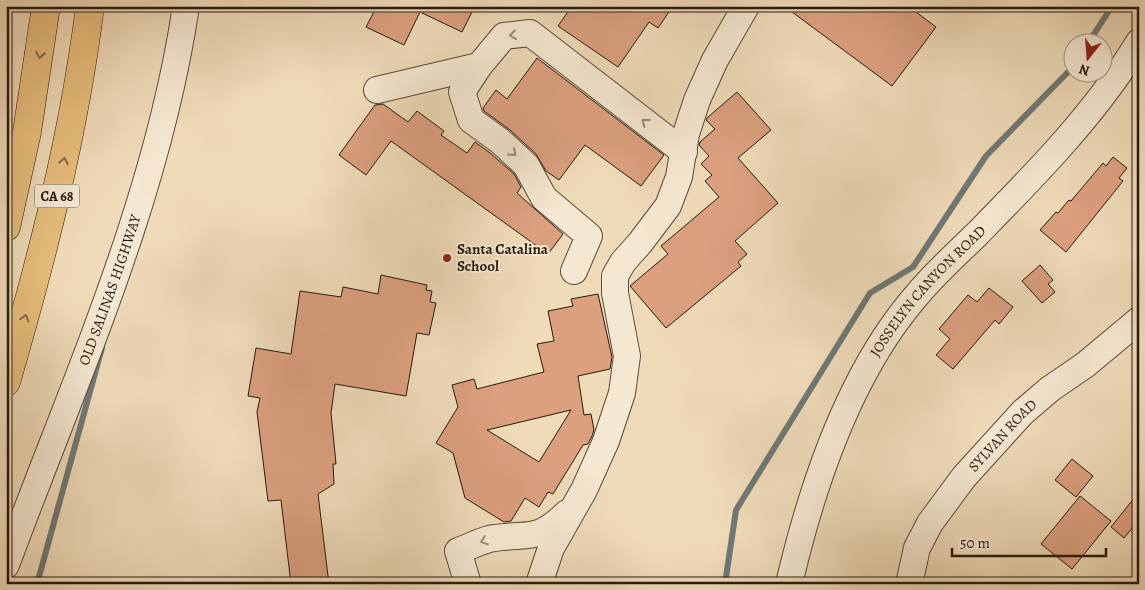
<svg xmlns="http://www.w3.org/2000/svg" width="1145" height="590" font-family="Alegreya,serif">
<rect width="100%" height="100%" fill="#f0dbb9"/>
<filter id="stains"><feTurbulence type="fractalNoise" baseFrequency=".004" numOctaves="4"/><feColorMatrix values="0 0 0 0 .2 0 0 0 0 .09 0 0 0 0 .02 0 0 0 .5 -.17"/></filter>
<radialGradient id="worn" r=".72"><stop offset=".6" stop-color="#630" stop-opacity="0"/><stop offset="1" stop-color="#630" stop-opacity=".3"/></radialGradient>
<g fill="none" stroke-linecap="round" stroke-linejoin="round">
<!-- stream -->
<g stroke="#6f7976" stroke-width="6">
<polyline points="1089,42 1112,6"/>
<polyline points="37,584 102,348"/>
<polyline points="725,584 736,510 870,293 913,267 986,156 1072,68"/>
</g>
</g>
<!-- building -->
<g fill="#dca07f" stroke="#251b0e" fill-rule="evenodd">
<polygon points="377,6 475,6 462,32 420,12 404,45 366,27"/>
<polygon points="572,6 673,6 658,28 649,22 618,67 558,26"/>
<polygon points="784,6 908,6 936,27 892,86"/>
<polygon points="537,58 664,155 641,186 585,145 559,180 546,171 536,154 510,130 484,111 483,108 496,90 507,99"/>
<polygon points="737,92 771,130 738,158 778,203 735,241 747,254 738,262 741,266 666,328 630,286 668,254 661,246 719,197 705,181 712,175 701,164 709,156 699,145 700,142 715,129 706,120 707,118"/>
<polygon points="383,104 408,122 417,111 444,131 441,135 467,153 475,142 490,153 514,174 521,187 517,193 563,234 548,254 391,141 366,175 339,155 375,105"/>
<polygon points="1113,157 1127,168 1119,178 1123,181 1066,252 1040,230 1056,212 1058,213 1069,200 1071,201 1103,163 1106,166"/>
<polygon points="1040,265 1053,280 1048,284 1055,292 1042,303 1022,281"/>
<polygon points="381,275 427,285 426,290 432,291 430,302 436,303 429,335 417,333 406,396 335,384 331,413 336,464 333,464 334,484 318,494 329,584 291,584 281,500 268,501 257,412 260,398 248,396 256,348 291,354 300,291 341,297 343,287 378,294"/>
<polygon points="989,288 1013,307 999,324 995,320 953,369 936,355 950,339 939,329 968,295 977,302"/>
<path d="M598 294 612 357 610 369 578 376 584 415 591 414 594 430 592 436 588 444 583 445 553 494 548 492 539 507 525 498 511 521 504 522 465 498 453 453 436 443 458 407 452 385 474 379 477 389 544 372 537 344 554 341 548 311 573 306 571 299ZM571 410 539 462 487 430Z"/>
<polygon points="1072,459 1093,476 1076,497 1055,480"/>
<polygon points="1139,492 1139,520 1124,538 1111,527"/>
<polygon points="1080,496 1111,521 1072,569 1041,544"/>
</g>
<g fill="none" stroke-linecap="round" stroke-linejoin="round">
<defs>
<g id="minor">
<polyline points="377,90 479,66"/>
<polyline points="574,271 589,236 544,198 526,165 500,141 471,120 462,92 479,66 504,36 530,33 684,152"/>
<path id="s1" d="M6 565C74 381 157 202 186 6"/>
<path d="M468 584 458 551C470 547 483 539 495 538 531 533 537 542 567 513"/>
<polyline points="539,584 551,548 584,490 606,441 622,393 627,356 615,293 615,276 623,262 640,243 668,206 679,177 686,134 697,100 715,60 746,6"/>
<path id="s2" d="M789 584C812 485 849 373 917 295 935 273 958 253 978 233 1036 174 1096 113 1139 42"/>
<path id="s3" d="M909 584 917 548 930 523 964 477 1023 412 1050 389 1085 365 1139 320"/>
</g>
<g id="highway">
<polyline points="6,227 27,132 46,6"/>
<path d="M6 382C42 258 74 135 90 6"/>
</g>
</defs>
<!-- minor casing -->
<use href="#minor" stroke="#584b39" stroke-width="28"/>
<!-- highway casing -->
<use href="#highway" stroke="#251b0e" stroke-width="29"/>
<!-- minor -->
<use href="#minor" stroke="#f5e8d2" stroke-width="26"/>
<!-- highway -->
<use href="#highway" stroke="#e8be7c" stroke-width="28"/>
</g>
<!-- one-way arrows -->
<defs><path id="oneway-chevron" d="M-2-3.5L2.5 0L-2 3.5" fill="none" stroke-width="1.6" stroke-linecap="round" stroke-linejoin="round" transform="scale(1.25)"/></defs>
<g stroke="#978c7a">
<use href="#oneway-chevron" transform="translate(513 35) rotate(173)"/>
<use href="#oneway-chevron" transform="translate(645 122) rotate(-142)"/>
<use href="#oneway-chevron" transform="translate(513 153) rotate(42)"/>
<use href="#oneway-chevron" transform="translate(484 541) rotate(159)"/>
</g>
<g stroke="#866c45">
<use href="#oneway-chevron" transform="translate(40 55) rotate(99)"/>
<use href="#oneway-chevron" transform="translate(64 161) rotate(-79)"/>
<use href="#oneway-chevron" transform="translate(25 318) rotate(-74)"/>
</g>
<!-- markers -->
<circle fill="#8f2418" stroke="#f5e8d2" stroke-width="2" cx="447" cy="258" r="5"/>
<g text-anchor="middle" stroke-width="4" stroke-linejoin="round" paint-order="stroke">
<!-- shield labels -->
<rect fill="#f5e8d2" stroke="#635849" stroke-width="1" x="34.5" y="184.5" width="45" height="23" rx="4"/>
<g font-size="14" font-weight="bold" fill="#251b0e">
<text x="57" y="201">CA 68</text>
</g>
<!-- poi labels -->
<g font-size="15" font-weight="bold" fill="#251b0e" stroke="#f5e8d2" text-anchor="start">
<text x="457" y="254">Santa Catalina<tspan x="457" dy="17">School</tspan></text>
</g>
<!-- street labels -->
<g font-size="15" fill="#251b0e" stroke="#f5e8d2">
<text dy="5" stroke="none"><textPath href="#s1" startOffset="294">OLD SALINAS HIGHWAY</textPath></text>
<text dy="5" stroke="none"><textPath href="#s2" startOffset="329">JOSSELYN CANYON ROAD</textPath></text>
<text dy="5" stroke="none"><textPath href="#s3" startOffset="179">SYLVAN ROAD</textPath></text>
</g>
</g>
<!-- margin -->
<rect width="1145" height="590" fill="none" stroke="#f0dbb9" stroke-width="25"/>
<rect x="8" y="8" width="1130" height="575" fill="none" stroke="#251b0e" stroke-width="2.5"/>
<rect x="12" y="12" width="1120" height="565" fill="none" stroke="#251b0e"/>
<!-- north arrow -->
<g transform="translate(1088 58) rotate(197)"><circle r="24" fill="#f5e8d2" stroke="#a29684"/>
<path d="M0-4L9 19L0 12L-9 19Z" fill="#8f2418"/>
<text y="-8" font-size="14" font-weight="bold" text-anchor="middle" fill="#251b0e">N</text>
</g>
<!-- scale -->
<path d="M952 548v8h154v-8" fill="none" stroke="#251b0e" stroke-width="2.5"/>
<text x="960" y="548" font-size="15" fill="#251b0e" stroke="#f5e8d2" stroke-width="4" paint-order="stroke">50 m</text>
<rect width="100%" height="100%" filter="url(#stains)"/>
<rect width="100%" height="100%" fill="url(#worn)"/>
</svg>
